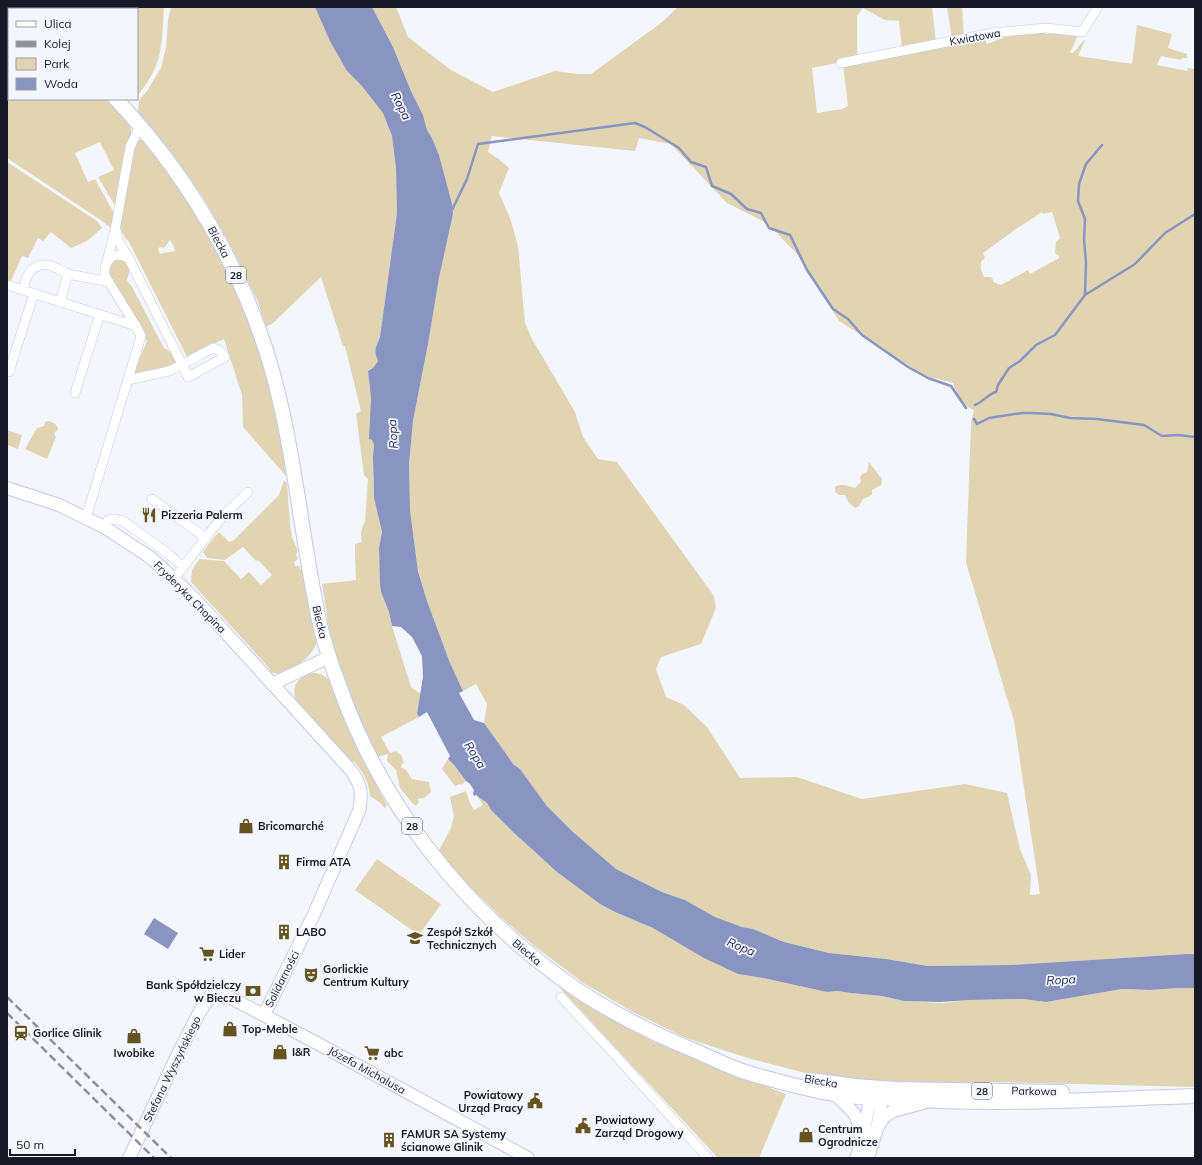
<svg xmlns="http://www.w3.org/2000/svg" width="1202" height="1165" font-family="Mulish,sans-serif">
<rect width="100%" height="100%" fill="#f4f6fd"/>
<!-- green -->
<g fill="#e0d4b3" fill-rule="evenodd">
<path d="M20 7H164C163 23 163 41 159 56 156 71 146 84 137 97V9H23Z"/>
<path d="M171 7H315L347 71 361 85 383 113 392 136 396 168 397 213 380 337C376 347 373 350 378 361L373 368 368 371 371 398 372 440 374 445 373 479 374 498 382 532 379 549 381 592 389 612 392 626 411 687 421 694 417 714 419 717 381 737 390 753 396 751 401 755 404 763 402 764 401 767 406 770 412 779 429 782 431 792 424 798 417 799 419 802 416 806 413 804 400 788 396 770 387 761 388 754 378 757C359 718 340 677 330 635 327 618 325 601 322 584L356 580 355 555V544L362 542C360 535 361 528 365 522L368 479 364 475 356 414 361 411 345 346H343L321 277 273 323 266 327 258 302 231 246 203 197 168 148 138 114 139 100 147 91 161 68 166 47 168 20Z"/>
<path d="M372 7H396L408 37 451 70 493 92 555 71 578 74H591L661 23 678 7H932L936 42 902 49 899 21 885 20 863 8 857 16V59L812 68 817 113 842 109 848 106 843 65 985 39 987 44 1003 38 1004 36 1044 31 1045 34H1049V31L1076 34 1077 37 1070 53H1073L1084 40H1085L1078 56 1132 64 1137 25 1172 34 1168 48 1187 54V58H1182L1181 60 1161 56 1157 65 1188 71 1187 68 1195 69V954H1186L1010 965 928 966 886 959 829 953 784 942 753 929 742 927 715 917 685 900 660 891 616 869 576 835 547 806 520 769 513 764 507 755 484 723 487 704 476 684 463 691 450 663 427 601 418 569 410 510 409 464 413 421 428 344 439 278 453 214 439 155 432 138 427 130 423 115 412 93 393 47ZM492 136 635 151 639 138 671 144 727 203 767 223 797 254 839 321 923 375 953 383C957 394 963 406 974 410L971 422 966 563 1014 721 1040 894 1030 895 1031 875 1020 849 1007 793 965 784 862 799 797 777 740 778 707 727 684 705 666 697 656 669 661 657 701 644 716 608 714 596 617 462 598 459 583 437 575 412 532 339 525 323 518 246 510 218 499 193 509 168 500 160 488 152ZM1042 212 1043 214 1052 212 1060 238 1056 242 1055 253 1059 256V258L1030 274 1028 270 1001 285 993 282V280L991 277H984L981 269V262L985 258 983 253 1016 229Z"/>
<polygon points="947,7 962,7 964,38 952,39"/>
<path d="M7 17 9 18V99H106C115 108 132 122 132 135L117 209 98 177 114 170 100 142 75 153 88 182 95 179 115 215 113 230 102 221 7 158Z"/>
<path d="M137 140H142L148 146C160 162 173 178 184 195 237 279 276 376 286 476L243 427 242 395 224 339 187 357 129 242C124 237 121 231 119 224L133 153ZM170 240 174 247 175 251C169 253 165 252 160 254L158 249 160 247 164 248Z"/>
<polygon points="7,162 97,221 102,228 87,241 71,248 51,232 43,241 38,238 28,258 22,256 10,283 7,282"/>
<polygon points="123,258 128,261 130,270 127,280 129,284 131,285 164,348 174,354 177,360 175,365 139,375 133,374 147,341 107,276 113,261"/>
<path d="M48 421C53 422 57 424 58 429L54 434 56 437 47 459 25 449 37 428 44 426 45 422Z"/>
<polygon points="7,430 22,435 18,449 7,445"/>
<path d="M869 462 882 479 881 485 872 490V495L863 499 859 506 855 508 849 503 845 495H839L835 492V487C841 483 849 486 855 488L861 482 860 477 862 474 867 472Z"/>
<path d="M284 480 287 483 290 525 292 537 298 551 296 554 298 559 294 562 295 566H299L302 571 317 641C316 644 315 647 313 650 308 659 292 670 282 673 277 674 273 673 269 671L270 669 191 582 192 570 199 559 224 561 241 579 249 572 261 585 272 575 258 560 256 561 243 547 225 560 207 558 203 552 207 546 219 532 229 542 234 540 279 495Z"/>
<path d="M313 673C320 673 324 675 329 680 344 724 365 764 387 805L385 808 379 802 370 796C369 782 363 772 354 761L352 763 297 703C290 687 297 677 313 673Z"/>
<polygon points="448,759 455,766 466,781 461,785 460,784 455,786 442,769"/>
<polygon points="466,791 470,803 474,810 483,805 477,796 479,796 487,803 491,810 513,832 557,872 600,904 615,912 653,928 738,974 763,978 827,992 837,991 851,993 882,996 904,1001 943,1003 970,1000 1023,999 1046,1002 1122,989 1150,990 1178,988 1195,988 1195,1087 996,1082 922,1083 855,1080 831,1075 809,1074 751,1059 686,1038 629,1010 582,982 533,945 501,917 469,886 438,852 451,828 454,816 450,797"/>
<polygon points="377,859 441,904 419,935 355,890"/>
<polygon points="560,986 577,999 652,1041 786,1094 759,1158 718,1158 559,987"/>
</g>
<!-- water -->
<g fill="#8994c1">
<path d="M315 7H372L393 47 411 91 423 115 427 130 432 138 439 155 452 204 453 214 439 278 428 344 413 421 409 464 410 510 418 571 427 601 450 663 463 691 459 693 474 720 484 723 507 755 513 764 520 769 547 806 573 832 616 869 662 892 685 900 715 917 742 927 753 929 784 942 829 953 886 959 928 966 1010 965 1186 954H1195V988H1178L1150 990 1122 989 1046 1002 1023 999 970 1000 941 1002 904 1001 882 996 851 993 837 991 827 992 763 978 738 974 704 958 653 928 615 912 600 904 557 872 513 832 491 810 487 803 476 795 474 796 473 793 474 790 470 784 466 781 455 766 448 759 450 756 427 712 419 717 417 714 423 677 422 656 412 637 401 627 392 626 389 612 381 592 380 584 379 548 382 532 374 498 373 457 374 445 372 440 369 439 371 398 368 371 373 368 378 361C373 350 376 347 380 337L397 213 396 168 392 136 383 113 361 85 347 71 330 41Z"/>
<polygon points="154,918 178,933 168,949 144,934"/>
</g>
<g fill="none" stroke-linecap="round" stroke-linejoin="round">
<!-- stream -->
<g stroke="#8994c1" stroke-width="2.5">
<polyline points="452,210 467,179 478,144 635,123 645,127 679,148 691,162 706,167 712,186 731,194 747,209 761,213 769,228 790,235 807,270 833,309 848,319 862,335 908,367 928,378 951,386 966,408"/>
<polyline points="1085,294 1086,262 1084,240 1085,219 1078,201 1079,184 1086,164 1102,145"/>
<path d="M975 405C983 402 988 394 996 392L998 385 1009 368 1020 361 1036 345 1055 335 1085 295 1135 264 1165 233 1195 214"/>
<polyline points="974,419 977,424 989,418 1022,413 1032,413 1051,414 1070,418 1097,419 1144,425 1162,436 1178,435 1195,437"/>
</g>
<defs>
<g id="street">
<polyline points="841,63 992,33 1046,28 1082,32 1098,7"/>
<polyline points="116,230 118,240 129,259"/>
<polyline points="107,261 116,225 130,147 140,126"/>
<polyline points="7,285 136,326 141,336 86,518"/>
<path d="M23 290C26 279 27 270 38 266 44 264 48 264 54 267 59 269 63 272 68 274"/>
<polyline points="60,302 68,274 109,282"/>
<polyline points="9,372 34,293"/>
<path d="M128 380 169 371C184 364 198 356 213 348 219 349 222 352 225 357L188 377 182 364 129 259C115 249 103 260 105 276L136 326"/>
<polyline points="75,393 100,314"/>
<polyline points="152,499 206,538"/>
<polyline points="104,527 108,520 114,519 123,521 170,555 183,567"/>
<polyline points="174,579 207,536 224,515 248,492"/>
<polyline points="561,997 614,1054 708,1158"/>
</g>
<g id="secondary">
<path d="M7 488 59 505 104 527 151 558 187 591 205 610 349 768C361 783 363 792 359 811L314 914 264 1015"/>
<polyline points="272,684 329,657"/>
<polyline points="836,1095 854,1113 858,1122 862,1142 856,1158"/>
<polyline points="878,1127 884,1117 893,1111 923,1103"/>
<polyline points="863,1135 872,1090"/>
<path d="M129 1158C148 1119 165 1080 184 1042 193 1025 200 1008 212 994H220L231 998 313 1041 528 1158"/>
<path d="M868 1158C872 1143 884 1113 880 1099 880 1096 877 1093 875 1091"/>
</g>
<g id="primary">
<polyline points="7,8 9,9"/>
<path d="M116 99C196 184 256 291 281 406 298 480 304 555 321 629 326 648 332 667 339 685 380 802 459 903 558 976 600 1008 649 1032 698 1052 711 1058 724 1064 737 1069 749 1074 763 1077 777 1081 796 1086 815 1091 834 1094 856 1098 879 1098 901 1099 999 1106 1097 1099 1195 1096"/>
<polyline points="811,1080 855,1086 895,1089 1062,1092"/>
</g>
</defs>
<!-- street casing -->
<use href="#street" stroke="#c0c9ea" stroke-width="10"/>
<!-- secondary casing -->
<use href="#secondary" stroke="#c0c9ea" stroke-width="14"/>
<!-- primary casing -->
<use href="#primary" stroke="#c0c9ea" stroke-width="16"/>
<!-- street -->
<use href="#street" stroke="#fff" stroke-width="9"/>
<!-- secondary -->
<use href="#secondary" stroke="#fff" stroke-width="12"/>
<!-- primary -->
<use href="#primary" stroke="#fff" stroke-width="14"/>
<!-- rail -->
<g stroke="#8e9099" stroke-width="2.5" stroke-dasharray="8 4" stroke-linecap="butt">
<polyline points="7,997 171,1158"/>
<polyline points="7,1013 154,1158"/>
</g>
</g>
<!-- icons -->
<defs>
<symbol id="restaurant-bare" viewBox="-9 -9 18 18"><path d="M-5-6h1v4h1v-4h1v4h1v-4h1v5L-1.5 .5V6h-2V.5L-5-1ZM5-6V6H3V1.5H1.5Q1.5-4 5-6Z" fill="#655421" stroke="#f4f6fd" stroke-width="2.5" paint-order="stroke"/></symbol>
<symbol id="shop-bare" viewBox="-9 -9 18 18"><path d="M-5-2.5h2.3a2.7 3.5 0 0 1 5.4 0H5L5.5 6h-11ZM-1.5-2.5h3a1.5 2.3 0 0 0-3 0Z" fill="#655421" stroke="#f4f6fd" stroke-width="2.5" paint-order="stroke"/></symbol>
<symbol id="building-bare" viewBox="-9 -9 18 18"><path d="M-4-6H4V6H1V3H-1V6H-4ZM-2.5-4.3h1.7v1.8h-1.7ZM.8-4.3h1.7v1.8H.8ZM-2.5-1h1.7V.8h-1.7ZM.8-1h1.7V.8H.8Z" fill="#655421" stroke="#f4f6fd" stroke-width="2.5" paint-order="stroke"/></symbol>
<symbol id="school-bare" viewBox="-9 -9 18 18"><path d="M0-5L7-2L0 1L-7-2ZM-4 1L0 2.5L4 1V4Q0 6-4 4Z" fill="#655421" stroke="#f4f6fd" stroke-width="2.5" paint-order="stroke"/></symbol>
<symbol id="supermarket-bare" viewBox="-9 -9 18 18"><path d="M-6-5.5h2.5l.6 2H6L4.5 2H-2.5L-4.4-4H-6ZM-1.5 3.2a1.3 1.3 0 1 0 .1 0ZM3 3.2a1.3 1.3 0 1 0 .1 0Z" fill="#655421" stroke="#f4f6fd" stroke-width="2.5" paint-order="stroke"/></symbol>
<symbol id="theatre-bare" viewBox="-9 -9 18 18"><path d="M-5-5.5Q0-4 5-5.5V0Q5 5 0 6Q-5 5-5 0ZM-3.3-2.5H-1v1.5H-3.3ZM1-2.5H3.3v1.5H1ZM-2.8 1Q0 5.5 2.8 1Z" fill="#655421" stroke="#f4f6fd" stroke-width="2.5" paint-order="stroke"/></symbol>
<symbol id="bank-bare" viewBox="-9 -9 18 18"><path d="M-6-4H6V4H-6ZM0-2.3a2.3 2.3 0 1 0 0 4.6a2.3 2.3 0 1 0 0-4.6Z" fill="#655421" stroke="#f4f6fd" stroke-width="2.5" paint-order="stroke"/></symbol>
<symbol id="station-bare" viewBox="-9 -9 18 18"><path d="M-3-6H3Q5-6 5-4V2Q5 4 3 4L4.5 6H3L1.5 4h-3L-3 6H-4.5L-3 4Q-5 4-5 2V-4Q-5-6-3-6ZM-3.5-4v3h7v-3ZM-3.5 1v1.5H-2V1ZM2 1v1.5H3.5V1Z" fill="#655421" stroke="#f4f6fd" stroke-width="2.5" paint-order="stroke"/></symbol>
<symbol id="civic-bare" viewBox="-9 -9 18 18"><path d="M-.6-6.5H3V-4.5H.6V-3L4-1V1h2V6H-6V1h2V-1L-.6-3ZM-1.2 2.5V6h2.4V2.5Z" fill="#655421" stroke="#f4f6fd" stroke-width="2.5" paint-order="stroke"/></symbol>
</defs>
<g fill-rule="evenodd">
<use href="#restaurant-bare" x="138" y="504" width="22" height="22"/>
<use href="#shop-bare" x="235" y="815" width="22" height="22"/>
<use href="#building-bare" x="273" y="851" width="22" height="22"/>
<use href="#building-bare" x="273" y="921" width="22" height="22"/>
<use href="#school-bare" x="404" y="927" width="22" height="22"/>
<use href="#supermarket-bare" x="196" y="943" width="22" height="22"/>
<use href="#theatre-bare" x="300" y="964" width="22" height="22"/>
<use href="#bank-bare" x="242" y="980" width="22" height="22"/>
<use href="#shop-bare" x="219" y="1018" width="22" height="22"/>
<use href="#station-bare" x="10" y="1022" width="22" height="22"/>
<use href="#shop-bare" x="123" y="1025" width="22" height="22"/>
<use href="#shop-bare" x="269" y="1041" width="22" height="22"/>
<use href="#supermarket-bare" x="361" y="1042" width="22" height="22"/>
<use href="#civic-bare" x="524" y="1090" width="22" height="22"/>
<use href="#civic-bare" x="572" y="1115" width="22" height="22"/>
<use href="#shop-bare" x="795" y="1124" width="22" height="22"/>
<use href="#building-bare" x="378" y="1129" width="22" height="22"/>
</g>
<g text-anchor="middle" stroke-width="3.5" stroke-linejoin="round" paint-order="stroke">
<!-- shield labels -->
<g fill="#f4f6fd" stroke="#595c66" stroke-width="1">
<rect x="226" y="267" width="20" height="16" rx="3"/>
<rect x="402" y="818" width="20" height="16" rx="3"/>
<rect x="972" y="1083" width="20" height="16" rx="3"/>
</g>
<g font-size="10" font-weight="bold" fill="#171a26">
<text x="236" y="279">28</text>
<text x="412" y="830">28</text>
<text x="982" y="1095">28</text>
</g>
<!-- street labels -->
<g font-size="11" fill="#171a26" stroke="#f4f6fd">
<text transform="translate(975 37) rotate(-10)" y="4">Kwiatowa</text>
<text transform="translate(219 242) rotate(62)" y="4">Biecka</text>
<text transform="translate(190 597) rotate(45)" y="4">Fryderyka Chopina</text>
<text transform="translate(320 622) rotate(77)" y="4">Biecka</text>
<text transform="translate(527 952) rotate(40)" y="4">Biecka</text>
<text transform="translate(282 979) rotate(-63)" y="4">Solidarności</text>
<text transform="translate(172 1069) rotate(-64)" y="4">Stefana Wyszyńskiego</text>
<text transform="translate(367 1070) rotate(29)" y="4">Józefa Michalusa</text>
<text transform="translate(821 1081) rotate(10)" y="4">Biecka</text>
<text transform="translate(1034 1091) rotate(1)" y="4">Parkowa</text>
</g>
<!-- poi labels -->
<g font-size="11" font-weight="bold" fill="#171a26" stroke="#f4f6fd" text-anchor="start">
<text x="161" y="519">Pizzeria Palerm</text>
<text x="258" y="830">Bricomarché</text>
<text x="296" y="866">Firma ATA</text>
<text x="296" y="936">LABO</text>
<text x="427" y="936">Zespół Szkół<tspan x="427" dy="13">Technicznych</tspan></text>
<text x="219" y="958">Lider</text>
<text x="323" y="973">Gorlickie<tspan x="323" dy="13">Centrum Kultury</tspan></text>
<text x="241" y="989" text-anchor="end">Bank Spółdzielczy<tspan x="241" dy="13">w Bieczu</tspan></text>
<text x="242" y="1033">Top-Meble</text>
<text x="33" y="1037">Gorlice Glinik</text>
<text x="292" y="1056">I&amp;R</text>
<text x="134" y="1057" text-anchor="middle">Iwobike</text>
<text x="384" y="1057">abc</text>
<text x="523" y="1099" text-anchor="end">Powiatowy<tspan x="523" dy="13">Urząd Pracy</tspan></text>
<text x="595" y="1124">Powiatowy<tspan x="595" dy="13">Zarząd Drogowy</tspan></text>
<text x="818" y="1133">Centrum<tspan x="818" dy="13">Ogrodnicze</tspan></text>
<text x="401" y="1138">FAMUR SA Systemy<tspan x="401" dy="13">ścianowe Glinik</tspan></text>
</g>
<!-- water labels -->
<g font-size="12" font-style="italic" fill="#242b62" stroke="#f4f6fd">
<text transform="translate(401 106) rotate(63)" y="4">Ropa</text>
<text transform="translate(393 434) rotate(-93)" y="4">Ropa</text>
<text transform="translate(475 755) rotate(58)" y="4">Ropa</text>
<text transform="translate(741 947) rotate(23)" y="4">Ropa</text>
<text transform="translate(1061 980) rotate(-3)" y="4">Ropa</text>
</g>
</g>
<!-- border -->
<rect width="1202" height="1165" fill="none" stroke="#171a26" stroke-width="16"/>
<!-- legend -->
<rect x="8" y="8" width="130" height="92" fill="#f4f6fd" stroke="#9c9ea7"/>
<rect x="16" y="21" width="20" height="6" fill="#ffffff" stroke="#9c9ea7"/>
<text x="44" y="28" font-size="12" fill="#171a26">Ulica</text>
<rect x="16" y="41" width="20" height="6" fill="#8e9099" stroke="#9c9ea7"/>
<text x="44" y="48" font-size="12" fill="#171a26">Kolej</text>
<rect x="16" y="58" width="20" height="12" fill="#e0d4b3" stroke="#9c9ea7"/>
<text x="44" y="68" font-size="12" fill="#171a26">Park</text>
<rect x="16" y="78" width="20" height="12" fill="#8994c1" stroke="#9c9ea7"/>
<text x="44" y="88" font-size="12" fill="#171a26">Woda</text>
<!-- scale -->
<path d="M10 1149v6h65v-6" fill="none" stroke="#171a26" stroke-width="2"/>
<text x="16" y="1149" font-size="12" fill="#171a26" stroke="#f4f6fd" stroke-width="3" paint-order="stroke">50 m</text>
</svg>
